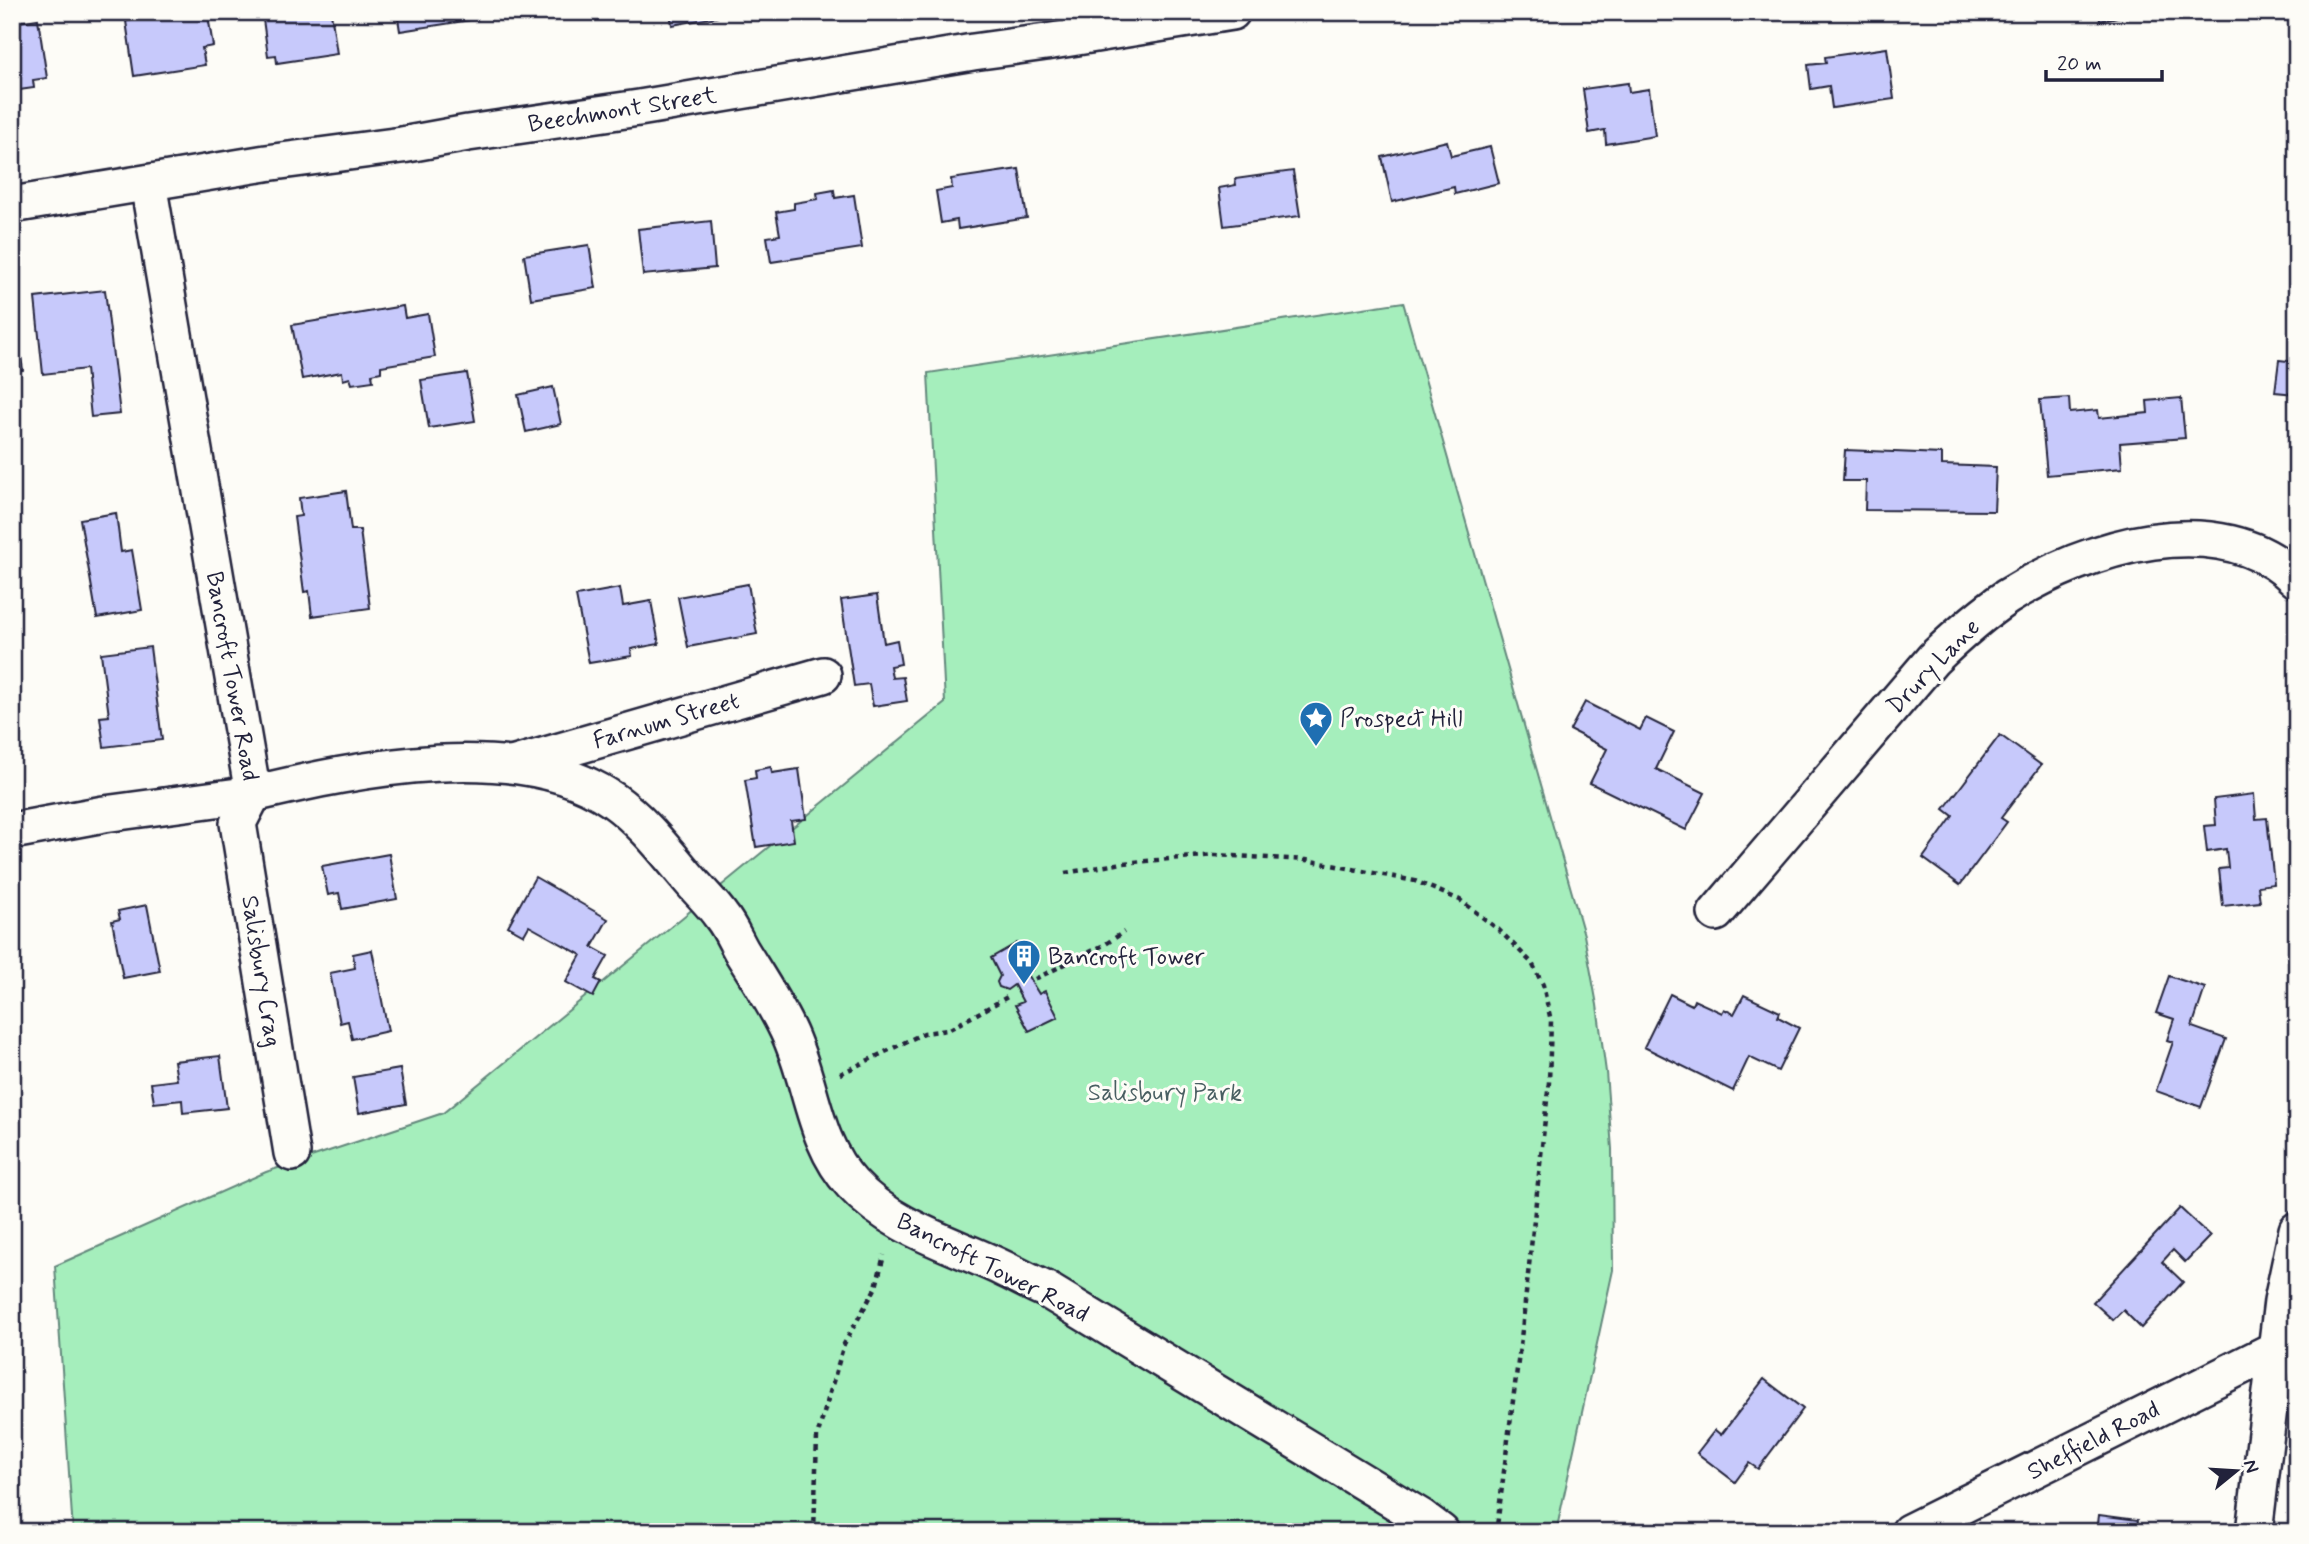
<svg xmlns="http://www.w3.org/2000/svg" width="2309" height="1544" font-family="Mynerve,sans-serif">
<rect width="100%" height="100%" fill="#fdfcf7"/>
<filter id="ink" filterUnits="userSpaceOnUse"><feTurbulence type="fractalNoise" baseFrequency=".0143" numOctaves="2"/><feDisplacementMap in="SourceGraphic" scale="14" xChannelSelector="R" yChannelSelector="G"/><feConvolveMatrix kernelMatrix="1 2 1 2 8 2 1 2 1" color-interpolation-filters="sRGB"/></filter>
<g filter="url(#ink)">
<!-- green -->
<polygon fill="#a5eebc" stroke="#64887c" stroke-width="2" points="1403,302 1584,935 1597,1005 1606,1072 1612,1149 1613,1270 1556,1532 73,1532 55,1266 266,1172 443,1113 945,703 928,373"/>
<!-- building -->
<g fill="#c7c9fb" stroke="#22223b" stroke-width="2">
<polygon points="184,12 196,12 197,18 208,16 213,46 202,48 205,65 134,76 126,21"/>
<polygon points="262,12 331,12 337,54 277,63 276,55 268,56"/>
<polygon points="397,12 490,12 490,17 400,31"/>
<polygon points="670,12 716,12 717,17 672,25"/>
<polygon points="2099,12 2138,12 2100,21"/>
<polygon points="38,19 47,78 33,80 34,88 12,91 12,23"/>
<polygon points="1887,48 1894,99 1832,108 1829,86 1811,89 1808,65 1826,63 1825,57"/>
<polygon points="1628,83 1629,92 1649,89 1655,136 1606,144 1605,130 1589,133 1583,89"/>
<polygon points="1447,141 1451,156 1490,147 1499,183 1455,194 1454,187 1392,202 1382,157"/>
<polygon points="1019,169 1027,218 958,229 957,220 941,223 936,191 952,188 951,179"/>
<polygon points="1293,171 1300,216 1224,226 1219,188 1236,185 1235,179"/>
<polygon points="834,190 835,198 854,195 862,248 771,262 767,237 780,235 776,212 794,209 794,203 818,199 817,193"/>
<polygon points="711,221 715,268 643,275 638,229"/>
<polygon points="589,245 596,288 531,299 524,255"/>
<polygon points="105,290 120,414 91,417 86,369 43,374 35,298"/>
<polygon points="403,306 405,318 428,314 435,357 381,366 381,372 372,374 373,381 352,384 350,378 343,380 342,372 302,379 292,325"/>
<polygon points="18,336 23,370 12,372 12,337"/>
<polygon points="2279,360 2297,362 2297,407 2294,407 2296,394 2275,392"/>
<polygon points="467,373 475,421 429,428 421,380"/>
<polygon points="553,387 561,424 526,432 518,395"/>
<polygon points="2069,398 2070,413 2098,410 2099,418 2148,413 2147,401 2181,398 2185,438 2120,443 2122,468 2047,475 2040,400"/>
<polygon points="1845,450 1942,454 1942,465 1996,467 1994,511 1865,510 1866,481 1843,481"/>
<polygon points="346,491 351,530 360,530 370,608 312,616 309,591 304,592 294,517 301,516 299,498"/>
<polygon points="116,513 121,552 132,550 142,610 97,618 80,519"/>
<polygon points="748,584 757,634 688,647 678,597"/>
<polygon points="620,588 623,606 651,601 659,644 631,649 632,656 589,663 576,596"/>
<polygon points="877,595 884,643 897,640 901,664 890,666 892,678 903,677 907,701 873,706 869,684 854,686 841,600"/>
<polygon points="150,647 162,740 104,747 100,717 109,716 101,653"/>
<polygon points="1585,702 1640,730 1646,718 1674,732 1656,769 1705,793 1686,830 1590,783 1607,749 1570,730"/>
<polygon points="2000,735 2041,765 2001,818 2007,822 1960,885 1923,858 1953,816 1944,809"/>
<polygon points="771,767 772,773 799,769 806,819 791,821 794,841 756,847 745,780 756,778 755,770"/>
<polygon points="2254,794 2256,819 2267,818 2274,884 2258,886 2260,902 2223,906 2219,869 2228,868 2226,849 2207,852 2204,826 2216,825 2214,799"/>
<polygon points="389,854 397,899 342,909 339,893 328,895 322,866"/>
<polygon points="535,877 608,919 592,947 608,956 595,979 601,982 593,997 566,982 581,955 529,926 524,935 508,926"/>
<polygon points="147,905 160,971 123,978 112,921 120,919 118,911"/>
<polygon points="1017,943 1032,970 1026,973 1039,994 1045,991 1058,1017 1029,1031 1015,1005 1023,1002 1014,985 1007,990 999,987 997,982 1000,976 991,958"/>
<polygon points="372,950 388,1031 352,1039 348,1021 340,1023 330,973 355,968 353,954"/>
<polygon points="2169,976 2205,988 2192,1027 2226,1039 2201,1107 2156,1091 2173,1042 2167,1040 2174,1019 2156,1013"/>
<polygon points="1670,994 1692,1005 1694,1000 1722,1013 1724,1009 1734,1014 1744,995 1780,1012 1778,1017 1799,1028 1778,1071 1749,1057 1733,1091 1644,1047"/>
<polygon points="220,1056 227,1108 183,1113 182,1100 154,1103 151,1083 177,1080 174,1061"/>
<polygon points="400,1069 406,1104 359,1113 353,1077"/>
<polygon points="2180,1208 2210,1236 2185,1262 2173,1250 2162,1262 2183,1282 2141,1328 2123,1310 2113,1320 2093,1302"/>
<polygon points="1764,1379 1803,1409 1758,1469 1749,1463 1735,1482 1697,1453 1715,1430 1721,1435"/>
<polygon points="2099,1515 2138,1520 2136,1532 2097,1532"/>
</g>
<g fill="none" stroke-linecap="round" stroke-linejoin="round">
<defs>
<g id="minor">
<path d="M148 183 253 794C357 769 519 735 613 800 644 822 666 852 690 880 700 892 712 903 721 916 730 927 735 940 742 952 758 978 774 1002 787 1029 812 1080 812 1141 852 1184 892 1228 950 1243 1002 1268 1017 1275 1031 1283 1045 1289L1421 1517 1441 1532"/>
<polyline points="12,205 266,163 402,145 468,133 639,108 973,52 1046,42 1232,12"/>
<polyline points="515,764 823,675"/>
<polyline points="253,794 238,823 292,1153"/>
<polyline points="12,831 104,814 253,794"/>
<path d="M1716 913 1933 659C1956 637 1980 615 2007 597 2086 547 2220 504 2297 580"/>
<polyline points="1909,1532 2276,1349"/>
<polyline points="2254,1532 2282,1301 2297,1230"/>
</g>
</defs>
<!-- minor casing -->
<use href="#minor" stroke="#22223b" stroke-width="40"/>
<!-- path -->
<g stroke="#22223b" stroke-width="4.5" stroke-dasharray="5 5" stroke-linecap="butt">
<polyline points="1065,873 1123,863 1215,855 1306,860 1415,881 1460,900 1499,930 1532,963 1543,985 1551,1021 1549,1082 1522,1330 1497,1526 1493,1532"/>
<polyline points="1035,979 1104,945 1124,932"/>
<polyline points="840,1074 924,1033 948,1030 1011,995"/>
<polyline points="814,1532 817,1437 844,1344 876,1287 884,1255"/>
</g>
<!-- minor -->
<use href="#minor" stroke="#fdfcf7" stroke-width="35"/>
</g>
</g>
<!-- icons -->
<defs>
<symbol id="sight-pin" viewBox="-11 -11 22 30"><path d="M0 17L-7.5 6A9.5 9.5 0 1 1 7.5 6Z" fill="#1f6fb2" stroke="#fdfcf7"/><path d="M0-6L1.8-2.2L6-1.7L2.9 1.2L3.7 5.4L0 3.3L-3.7 5.4L-2.9 1.2L-6-1.7L-1.8-2.2Z" fill="#fff"/></symbol>
<symbol id="building-pin" viewBox="-11 -11 22 30"><path d="M0 17L-7.5 6A9.5 9.5 0 1 1 7.5 6Z" fill="#1f6fb2" stroke="#fdfcf7"/><path d="M-4-6H4V6H1V3H-1V6H-4ZM-2.5-4.3h1.7v1.8h-1.7ZM.8-4.3h1.7v1.8H.8ZM-2.5-1h1.7V.8h-1.7ZM.8-1h1.7V.8H.8Z" fill="#fff"/></symbol>
</defs>
<g fill-rule="evenodd">
<use href="#sight-pin" x="1297" y="699" width="38" height="52"/>
<use href="#building-pin" x="1005" y="937" width="38" height="52"/>
</g>
<g text-anchor="middle" stroke-width="6" stroke-linejoin="round" paint-order="stroke">
<!-- street labels -->
<g font-size="24" fill="#22223b" stroke="#fdfcf7">
<text transform="translate(622 109) rotate(-9)" y="8">Beechmont Street</text>
<text transform="translate(1933 666) rotate(-46)" y="8">Drury Lane</text>
<text transform="translate(233 676) rotate(80)" y="8">Bancroft Tower Road</text>
<text transform="translate(666 720) rotate(-16)" y="8">Farnum Street</text>
<text transform="translate(262 971) rotate(81)" y="8">Salisbury Crag</text>
<text transform="translate(993 1267) rotate(27)" y="8">Bancroft Tower Road</text>
<text transform="translate(2093 1440) rotate(-27)" y="8">Sheffield Road</text>
</g>
<!-- poi labels -->
<g font-size="24" fill="#22223b" stroke="#fdfcf7" text-anchor="start">
<text x="1340" y="726">Prospect Hill</text>
<text x="1048" y="964">Bancroft Tower</text>
</g>
<!-- park labels -->
<g font-size="24" fill="#495f62" stroke="#fdfcf7">
<text x="1165" y="1100">Salisbury Park</text>
</g>
</g>
<!-- margin -->
<rect width="2309" height="1544" fill="none" stroke="#fdfcf7" stroke-width="42"/>
<rect x="21" y="21" width="2267" height="1502" fill="none" stroke="#22223b" stroke-width="2.5" filter="url(#ink)"/>
<!-- north arrow -->
<g transform="translate(2236 1471) rotate(72)" stroke="#fdfcf7" stroke-width="5" paint-order="stroke">
<path d="M0-5L12 26L0 18L-12 26Z" fill="#22223b"/>
<text y="-10" font-size="19" font-weight="bold" text-anchor="middle" fill="#22223b">N</text>
</g>
<!-- scale -->
<path d="M2046 70v10h116v-10" fill="none" stroke="#22223b" stroke-width="3.5"/>
<text x="2057" y="70" font-size="21" fill="#22223b" stroke="#fdfcf7" stroke-width="5" paint-order="stroke">20 m</text>
</svg>
